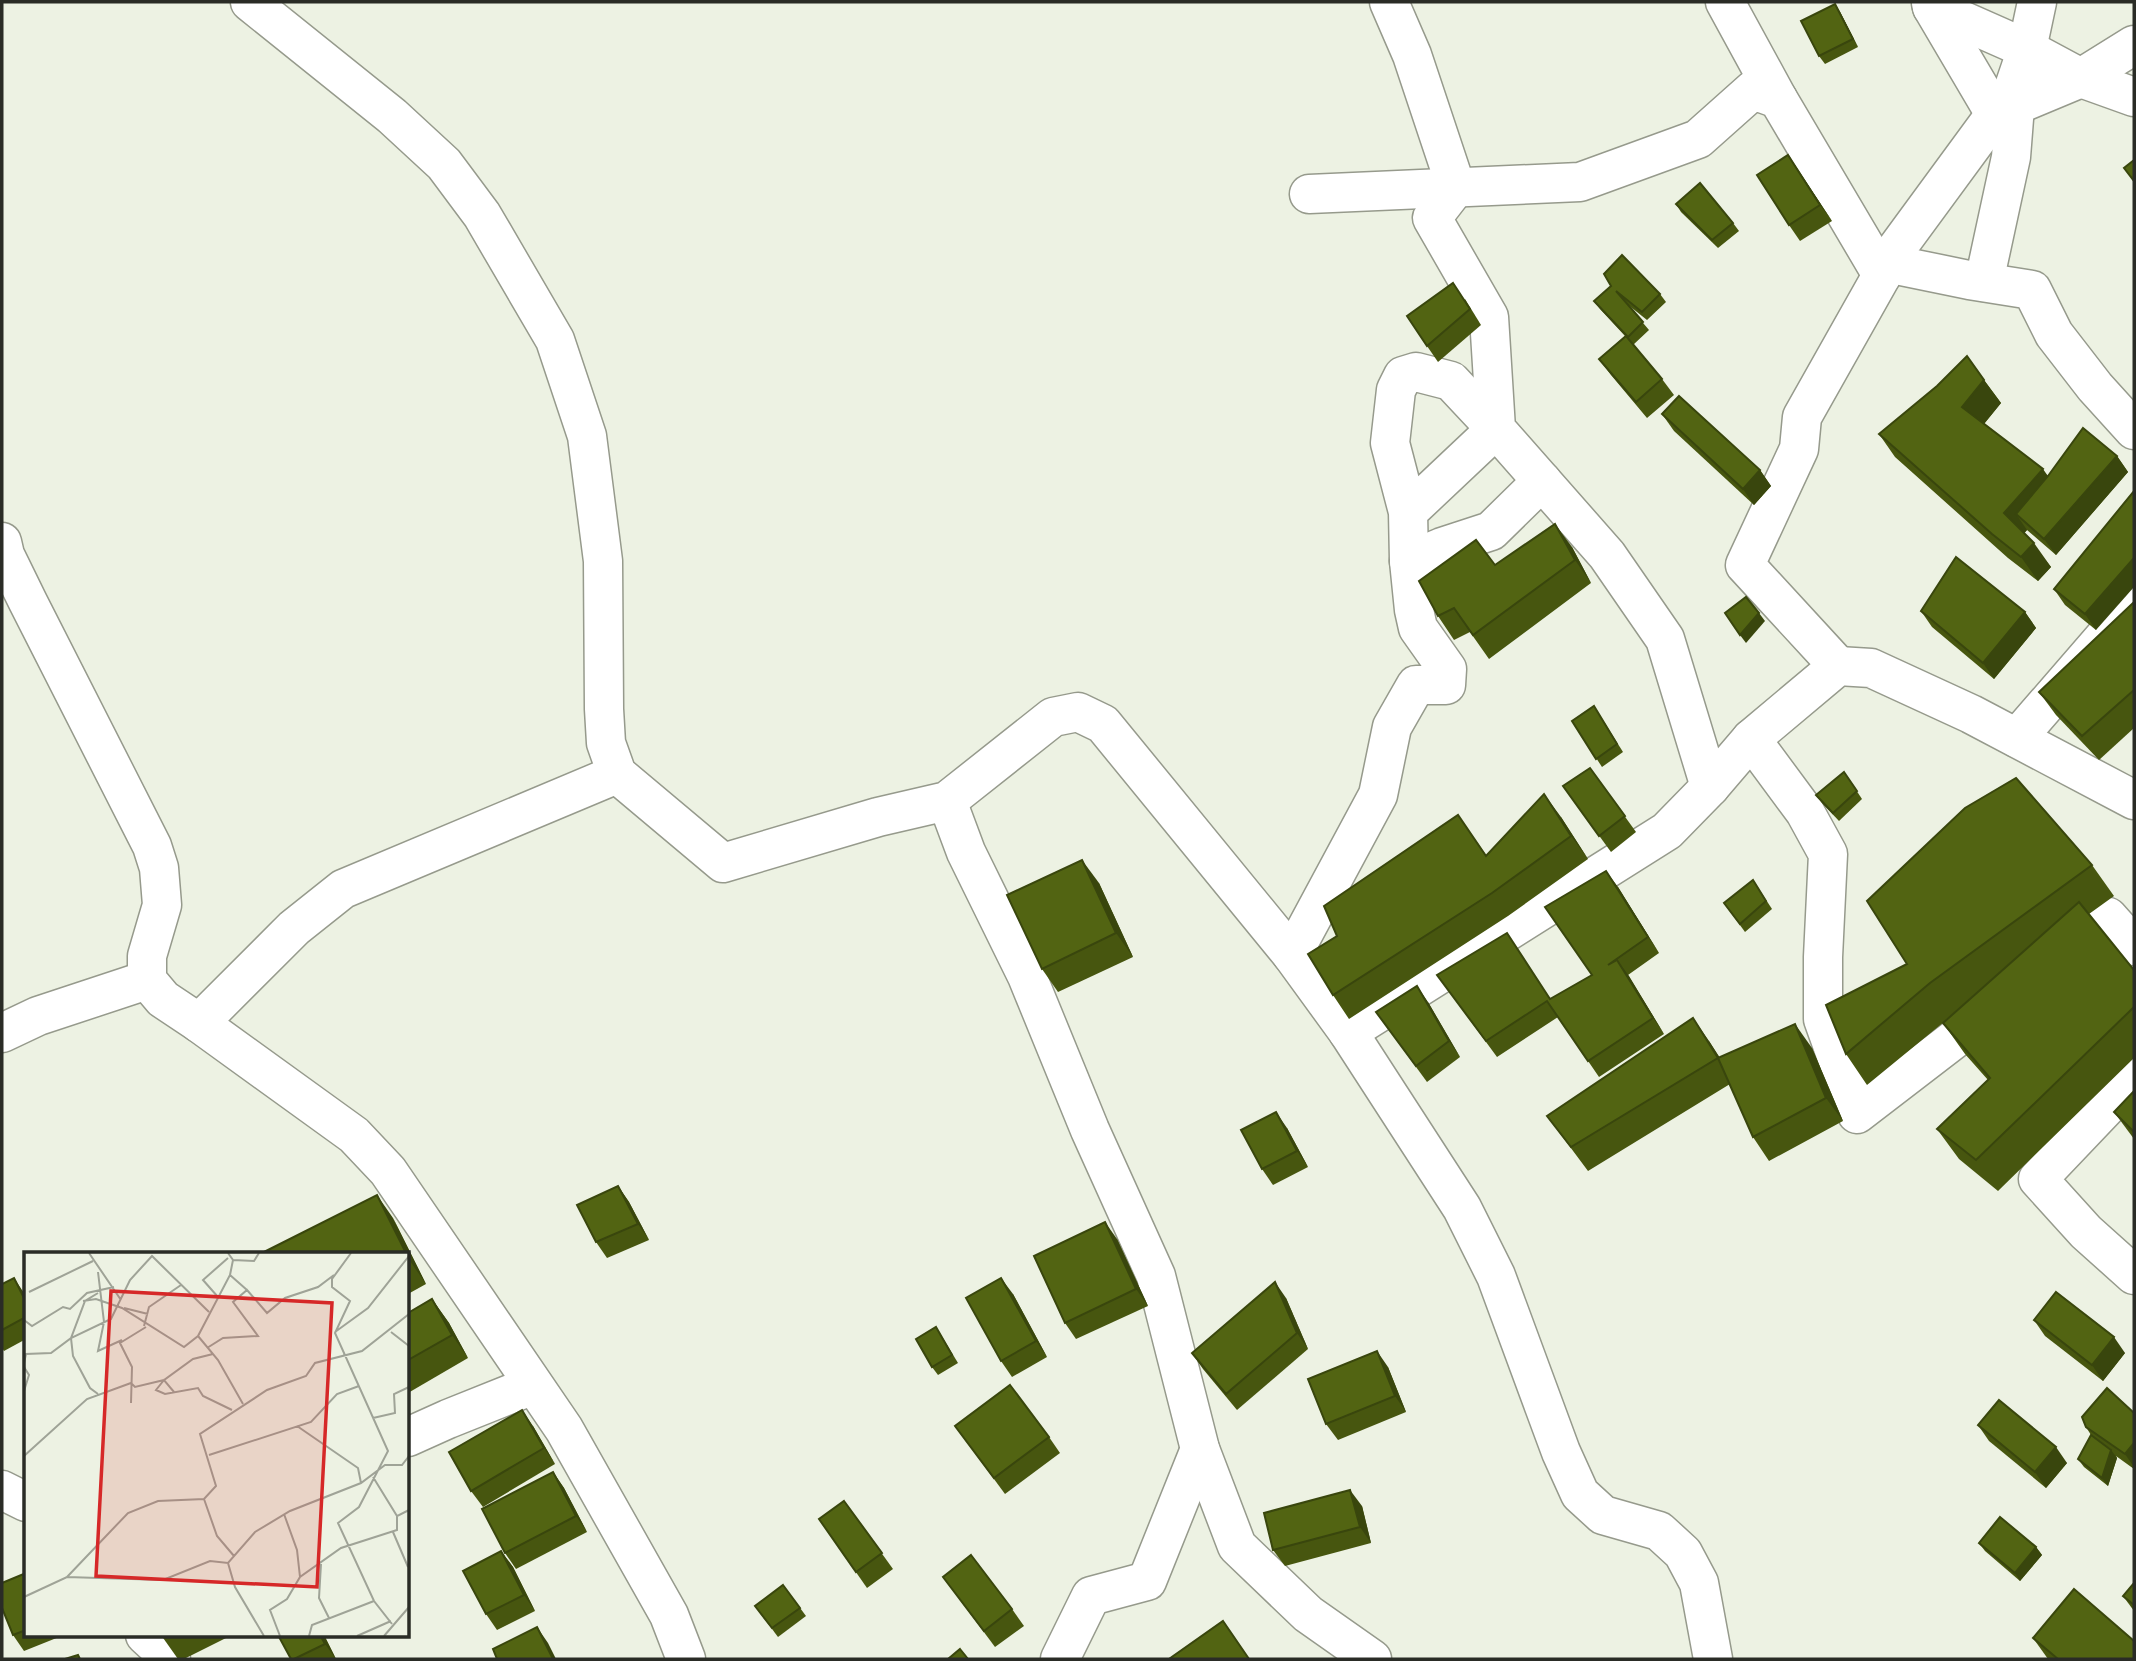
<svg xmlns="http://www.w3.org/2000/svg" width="2136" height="1661" font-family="'Source Serif 4',serif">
<rect width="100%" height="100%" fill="#edf2e3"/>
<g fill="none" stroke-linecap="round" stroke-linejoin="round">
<defs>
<g id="minor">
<polyline points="250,2 392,116 444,164 482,215 555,340 587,436 603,561 604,709 606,743 617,774 723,863 878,817 947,801 1053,717 1078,712 1103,724 1292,955 1348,1032 1462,1208 1496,1276 1561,1452 1580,1494 1603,1515 1659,1531 1683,1553 1699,1583 1713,1659"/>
<polyline points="1389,2 1412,55 1456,187 1432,218 1489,317 1496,429 1607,555 1665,639 1710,787"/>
<polyline points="1725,2 1778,99"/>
<polyline points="1931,3 1932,7 2027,49 2081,78 2134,97"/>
<polyline points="1932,7 1995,114 2081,78 2134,45"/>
<polyline points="1309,194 1580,182 1698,139 1753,90 1778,99 1882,275"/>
<polyline points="1886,263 1969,280 2032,290 2054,334 2095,387 2134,430"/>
<polyline points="1984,282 2011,157 2015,106"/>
<polyline points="2,542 5,555 28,602 152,846 159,868 162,905 147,956 147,980 163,999 199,1023 354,1135 388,1171 564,1429 669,1615 686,1659"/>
<polyline points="1409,561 1442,547 1491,531 1542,481"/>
<polyline points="1838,666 1745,565 1799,449 1802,417 1882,275 1886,263 2013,90 2027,49 2037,2"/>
<polyline points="2017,738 2134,603"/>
<polyline points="1751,739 1805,812 1828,854 1823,957 1823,1019 1857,1114 1995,1008"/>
<polyline points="947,801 966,852 1027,976 1090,1130 1156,1276 1200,1449 1237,1546 1308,1614 1372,1659"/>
<polyline points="1292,955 1378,795 1392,727 1416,685 1446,685 1447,669 1418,628 1414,610 1409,561 1408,512 1390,443 1396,390 1403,376 1416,372 1451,381 1496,429 1408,512"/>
<polyline points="2056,959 2108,917 2134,946"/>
<polyline points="199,1023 294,928 343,889 617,774"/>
<polyline points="1348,1032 1667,831 1710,787 1751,739 1838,666 1871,668 1971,714 2134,800"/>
<polyline points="2,1033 38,1016 147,980"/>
<polyline points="2134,1078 2038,1179 2086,1232 2134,1275"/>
<polyline points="408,1437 448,1419 533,1385"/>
<polyline points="2,1490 26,1502"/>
<polyline points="145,1635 171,1659"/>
<polyline points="1060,1659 1091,1596 1147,1581 1200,1449"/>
</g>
</defs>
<!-- minor casing -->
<use href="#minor" stroke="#969a8c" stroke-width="41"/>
<!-- minor -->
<use href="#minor" stroke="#fff" stroke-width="38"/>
</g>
<!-- wall -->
<g fill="#47560f">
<polygon points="1835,4 1840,12 1858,47 1825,64 1819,56"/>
<polygon points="1788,155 1832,221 1800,241 1789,225"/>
<polygon points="1676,204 1733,223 1739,231 1718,248 1681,212"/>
<polygon points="1611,286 1660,294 1666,302 1647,320 1627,304 1649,330 1633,345 1662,379 1674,395 1647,418 1611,375 1599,359 1625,336 1600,309 1594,301"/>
<polygon points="1465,299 1481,325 1438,362 1427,346"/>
<polygon points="1984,380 2001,403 1984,424 2048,476 2117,456 2128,472 2056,555 2027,530 2024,533 2051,567 2038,581 2008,558 1895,457 1879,434 1937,386"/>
<polygon points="1662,414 1760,470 1771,486 1754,505 1674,431"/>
<polygon points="2134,491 2096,630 2065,605 2054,589"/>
<polygon points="1572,547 1591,583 1489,659 1470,632 1454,640 1438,616 1495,565"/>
<polygon points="2134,602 2134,728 2099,760 2056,715 2039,692"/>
<polygon points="1921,611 2025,612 2036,628 1994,679 1932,627"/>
<polygon points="1594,706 1623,752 1602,767 1572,721"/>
<polygon points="1590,768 1636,832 1611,852 1563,786"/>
<polygon points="1844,772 1862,799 1839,821 1822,803 1816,795"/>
<polygon points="1458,815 1486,855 1561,817 1588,859 1508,916 1349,1019 1333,995 1337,936"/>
<polygon points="2092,865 2114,896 2089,914 2134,970 2134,1058 1998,1191 1959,1159 1937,1129 1988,1080 1965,1054 1943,1023 1961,1008 1867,1085 1846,1054 1907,964"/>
<polygon points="1753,880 1772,909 1745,932 1724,903"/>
<polygon points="1099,883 1133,957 1058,992 1042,969"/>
<polygon points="1618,887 1659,953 1628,975 1664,1034 1599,1077 1558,1017 1497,1057 1437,975 1551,999 1592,975"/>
<polygon points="1428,1002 1460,1057 1427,1082 1376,1012"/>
<polygon points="1709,1041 1719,1057 1812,1048 1843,1121 1769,1161 1753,1137 1730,1084 1588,1171 1547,1116"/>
<polygon points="2134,1091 2134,1139 2114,1112"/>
<polygon points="1287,1128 1308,1167 1273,1185 1262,1169"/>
<polygon points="618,1186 629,1202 649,1240 607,1258 596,1242"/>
<polygon points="393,1218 426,1284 408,1294 408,1253"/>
<polygon points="1117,1239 1148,1306 1076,1339 1065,1323"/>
<polygon points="2,1284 26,1296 26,1339 4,1351 2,1348"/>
<polygon points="1013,1294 1047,1357 1012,1377 1001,1361"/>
<polygon points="1286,1298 1308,1349 1237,1410 1203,1369 1192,1353"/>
<polygon points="432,1299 449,1323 468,1358 408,1393 408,1313"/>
<polygon points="2034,1320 2125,1353 2103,1381 2045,1336"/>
<polygon points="941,1335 958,1363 938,1375 932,1367"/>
<polygon points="1388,1367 1406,1412 1338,1440 1326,1424"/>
<polygon points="2134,1413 2134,1469 2116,1456 2117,1458 2108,1486 2084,1467 2078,1459 2091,1435 2086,1427"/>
<polygon points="1978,1425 2067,1463 2046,1488 1989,1441"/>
<polygon points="533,1426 555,1464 483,1507 471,1491"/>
<polygon points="955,1426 1049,1437 1060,1453 1005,1494"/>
<polygon points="553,1472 564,1488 587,1532 516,1569 505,1553"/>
<polygon points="844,1501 893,1569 867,1588 819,1519"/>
<polygon points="1362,1506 1371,1543 1285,1566 1273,1550"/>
<polygon points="1979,1543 2036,1547 2042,1555 2020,1581 1985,1551"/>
<polygon points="501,1551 513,1567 535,1611 497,1630 486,1614"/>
<polygon points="26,1573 26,1635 64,1635 24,1651 13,1635"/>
<polygon points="943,1577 1012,1609 1024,1626 995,1647"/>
<polygon points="2134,1583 2134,1611 2123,1596"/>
<polygon points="783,1585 806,1616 778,1637 755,1606"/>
<polygon points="161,1635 232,1635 184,1659 178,1659"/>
<polygon points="278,1635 324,1635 336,1659 291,1659"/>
<polygon points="2033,1638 2134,1659 2048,1659"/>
</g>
<!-- shaded-wall -->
<g fill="#39460d">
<polygon points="1835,4 1840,12 1858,47 1853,39"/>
<polygon points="1788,155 1799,171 1832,221 1820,205"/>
<polygon points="1984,380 2001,403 1979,430 1962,407"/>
<polygon points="2117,456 2128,472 2056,555 2044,539"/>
<polygon points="2043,469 2059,492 2016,514 2027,530 2021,537 2004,513"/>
<polygon points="1760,470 1771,486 1754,505 1743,489"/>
<polygon points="1555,524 1572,547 1591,583 1575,560"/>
<polygon points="2034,543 2051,567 2038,581 2021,557"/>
<polygon points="2134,558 2134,587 2096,630 2085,614"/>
<polygon points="2025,612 2036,628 1994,679 1983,663"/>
<polygon points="1759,613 1765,621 1746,643 1740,635"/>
<polygon points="1544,794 1561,817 1588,859 1571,836"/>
<polygon points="1082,860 1099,883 1133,957 1116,933"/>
<polygon points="1606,871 1618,887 1659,953 1648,937"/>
<polygon points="1617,960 1629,976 1664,1034 1653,1018"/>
<polygon points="1417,986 1428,1002 1460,1057 1449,1041"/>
<polygon points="1693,1018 1709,1041 1735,1081 1718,1058"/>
<polygon points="1795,1024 1812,1048 1843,1121 1826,1098"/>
<polygon points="1276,1112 1287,1128 1308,1167 1297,1151"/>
<polygon points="618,1186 629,1202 649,1240 638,1224"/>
<polygon points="377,1195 393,1218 426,1284 410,1261 408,1257 408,1253 406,1253"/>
<polygon points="1105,1222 1117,1239 1148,1306 1136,1289"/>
<polygon points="14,1278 26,1296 26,1302"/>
<polygon points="1001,1278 1013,1294 1047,1357 1036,1341"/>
<polygon points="1275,1282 1286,1298 1308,1349 1297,1333"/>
<polygon points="432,1299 449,1323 468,1358 452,1335"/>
<polygon points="2114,1337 2125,1353 2103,1381 2092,1365"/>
<polygon points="1377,1351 1388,1367 1406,1412 1395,1396"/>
<polygon points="522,1410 533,1426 555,1464 544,1448"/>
<polygon points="2134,1443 2134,1467 2125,1454"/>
<polygon points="2056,1447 2067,1463 2046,1488 2035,1472"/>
<polygon points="2111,1450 2117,1458 2108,1486 2102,1478"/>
<polygon points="553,1472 564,1488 587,1532 576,1516"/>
<polygon points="1350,1490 1362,1506 1371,1543 1360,1527"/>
<polygon points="2036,1547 2042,1555 2020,1581 2015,1573"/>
<polygon points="501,1551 513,1567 535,1611 524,1595"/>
<polygon points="537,1627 548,1643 556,1659 553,1659"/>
<polygon points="320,1635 324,1635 336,1659 325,1644"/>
</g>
<!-- building -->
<g fill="#526412" stroke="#39460d" stroke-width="2">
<polygon points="1835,4 1853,39 1819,56 1801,21"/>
<polygon points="1788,155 1820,205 1789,225 1757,175"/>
<polygon points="2134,160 2134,181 2124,168"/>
<polygon points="1700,183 1733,223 1712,240 1676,204"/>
<polygon points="1622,255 1660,294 1642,312 1616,291 1643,322 1628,337 1594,301 1611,286 1604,274"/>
<polygon points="1453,283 1470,309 1427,346 1407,316"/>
<polygon points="1626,336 1662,379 1636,402 1599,359"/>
<polygon points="1967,356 1984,380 1962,407 2043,469 2004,513 2034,543 2021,557 1992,534 1879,434 1937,386"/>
<polygon points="1679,396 1760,470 1743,489 1662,414"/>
<polygon points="2083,428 2117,456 2044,539 2016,514 2048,476"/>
<polygon points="2134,491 2134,558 2085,614 2054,589"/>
<polygon points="1555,524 1575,560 1473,635 1454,608 1438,616 1419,581 1476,540 1495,565"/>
<polygon points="1956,557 2025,612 1983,663 1921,611"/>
<polygon points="1746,597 1759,613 1740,635 1725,613"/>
<polygon points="2134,602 2134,690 2082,736 2039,692"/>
<polygon points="1594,706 1617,744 1596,759 1572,721"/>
<polygon points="1590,768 1625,816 1599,836 1563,786"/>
<polygon points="1844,772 1857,791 1833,813 1816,795"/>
<polygon points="2016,778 2092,865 1930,983 1846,1054 1826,1005 1907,964 1867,901 1965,808"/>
<polygon points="1544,794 1571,836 1492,893 1333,995 1308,954 1337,936 1324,906 1458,815 1486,856"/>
<polygon points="1082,860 1116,933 1042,969 1007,895"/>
<polygon points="1606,871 1648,937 1608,965 1617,960 1653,1018 1588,1061 1547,1001 1486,1041 1437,975 1507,933 1550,999 1592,975 1545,907"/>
<polygon points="1753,880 1766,901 1740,924 1724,903"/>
<polygon points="2079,902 2134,970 2134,1007 1976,1160 1937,1129 1990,1078 1943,1023"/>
<polygon points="1417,986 1449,1041 1416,1066 1376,1012"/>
<polygon points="1693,1018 1718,1058 1795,1024 1826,1098 1753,1137 1718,1058 1571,1147 1547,1116"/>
<polygon points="2134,1091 2134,1132 2114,1112"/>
<polygon points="1276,1112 1297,1151 1262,1169 1241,1130"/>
<polygon points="618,1186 638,1224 596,1242 577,1205"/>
<polygon points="377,1195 406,1253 262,1253"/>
<polygon points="1105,1222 1136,1289 1065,1323 1034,1256"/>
<polygon points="14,1278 26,1302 26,1317 2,1330 2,1284"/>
<polygon points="1001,1278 1036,1341 1001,1361 966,1298"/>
<polygon points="1275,1282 1297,1333 1226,1394 1192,1353"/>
<polygon points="2056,1292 2114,1337 2092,1365 2034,1320"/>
<polygon points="432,1299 452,1335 408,1360 408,1313"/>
<polygon points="936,1327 952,1355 932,1367 916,1339"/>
<polygon points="1377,1351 1395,1396 1326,1424 1308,1379"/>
<polygon points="1010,1385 1049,1437 994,1478 955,1426"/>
<polygon points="2107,1388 2134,1413 2134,1443 2125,1454 2086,1427 2082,1417"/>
<polygon points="1999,1400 2056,1447 2035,1472 1978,1425"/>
<polygon points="522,1410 544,1448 471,1491 449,1452"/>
<polygon points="2091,1435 2111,1450 2102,1478 2078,1459"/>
<polygon points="553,1472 576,1516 505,1553 482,1509"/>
<polygon points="1350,1490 1360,1527 1273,1550 1264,1513"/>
<polygon points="844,1501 882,1553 856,1572 819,1519"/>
<polygon points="2000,1517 2036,1547 2015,1573 1979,1543"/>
<polygon points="501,1551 524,1595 486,1614 463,1571"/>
<polygon points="971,1555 1012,1609 984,1631 943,1577"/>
<polygon points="26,1573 26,1630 13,1635 2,1608 2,1583"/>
<polygon points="2134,1583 2134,1605 2123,1596"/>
<polygon points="783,1585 800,1608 772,1628 755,1606"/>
<polygon points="2074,1589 2134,1641 2134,1659 2058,1659 2033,1638"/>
<polygon points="1223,1621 1249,1659 1169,1659"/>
<polygon points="537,1627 553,1659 497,1659 493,1649"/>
<polygon points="278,1635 320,1635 325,1644 294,1659 291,1659"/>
<polygon points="960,1649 968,1659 948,1659"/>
<polygon points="78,1655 80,1659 65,1659"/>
</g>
<!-- overview -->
<g transform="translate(24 1252)">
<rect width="385" height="385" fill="#edf2e3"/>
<path fill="none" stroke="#9fa397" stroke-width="2" d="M65 1 97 48M327 1 308 27V35L326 49 311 81 364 199 335 255 314 271 350 349 368 372M209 8 230 9 235 1M74 20 80 70 74 99 98 88M206 23 223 38M5 40 69 9M194 45 179 28 204 6M59 49 72 47 98 56 160 95 174 84 206 23 209 8 204 1M100 56 124 62M0 68 8 74 39 55 46 57 63 41 90 35M120 74 125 55 157 33M311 80 344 56 385 4M367 80 385 94M174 84 194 108 219 152M183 96 199 86 234 84 209 50 223 38 243 61 261 46 294 35 310 23M0 111 2 102 27 101 47 86 61 49 74 41M0 115 5 123 0 139M150 140 140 128 132 138 141 142 174 136 179 144 208 158M74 142 66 136 49 104 47 86 87 67 106 28 128 4 185 60M107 151 108 115 96 91 122 75M349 166 371 161 370 142 385 135M273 174 334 216 337 231M185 203 287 170 313 142 335 134M0 204 63 147 107 131 111 135 140 128 169 107 189 102M349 225 373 264M180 247 193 284 210 304M260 262 273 298 276 325M369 280 384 315M204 311 211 335 240 384M297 312 295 346 305 366M43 325 104 261 134 249 180 247 192 234 176 182 243 138 282 124 291 111 338 99 385 62M0 345 43 325 139 328 186 309 204 311 231 280 266 259 337 231 361 213H378L385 204M256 384 246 358 263 347 276 325 317 296 373 278V264L385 258M285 384 288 373 350 349M333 384 367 369M360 384 385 355"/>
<path fill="#d62828" fill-opacity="0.15" stroke="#d62828" stroke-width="3.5" d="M87 39 308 51 293 335 72 324Z"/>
<rect width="385" height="385" fill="none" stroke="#2a2c26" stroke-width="3.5"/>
</g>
<!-- border -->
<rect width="2136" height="1661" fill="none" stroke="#2a2c26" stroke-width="7"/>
</svg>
